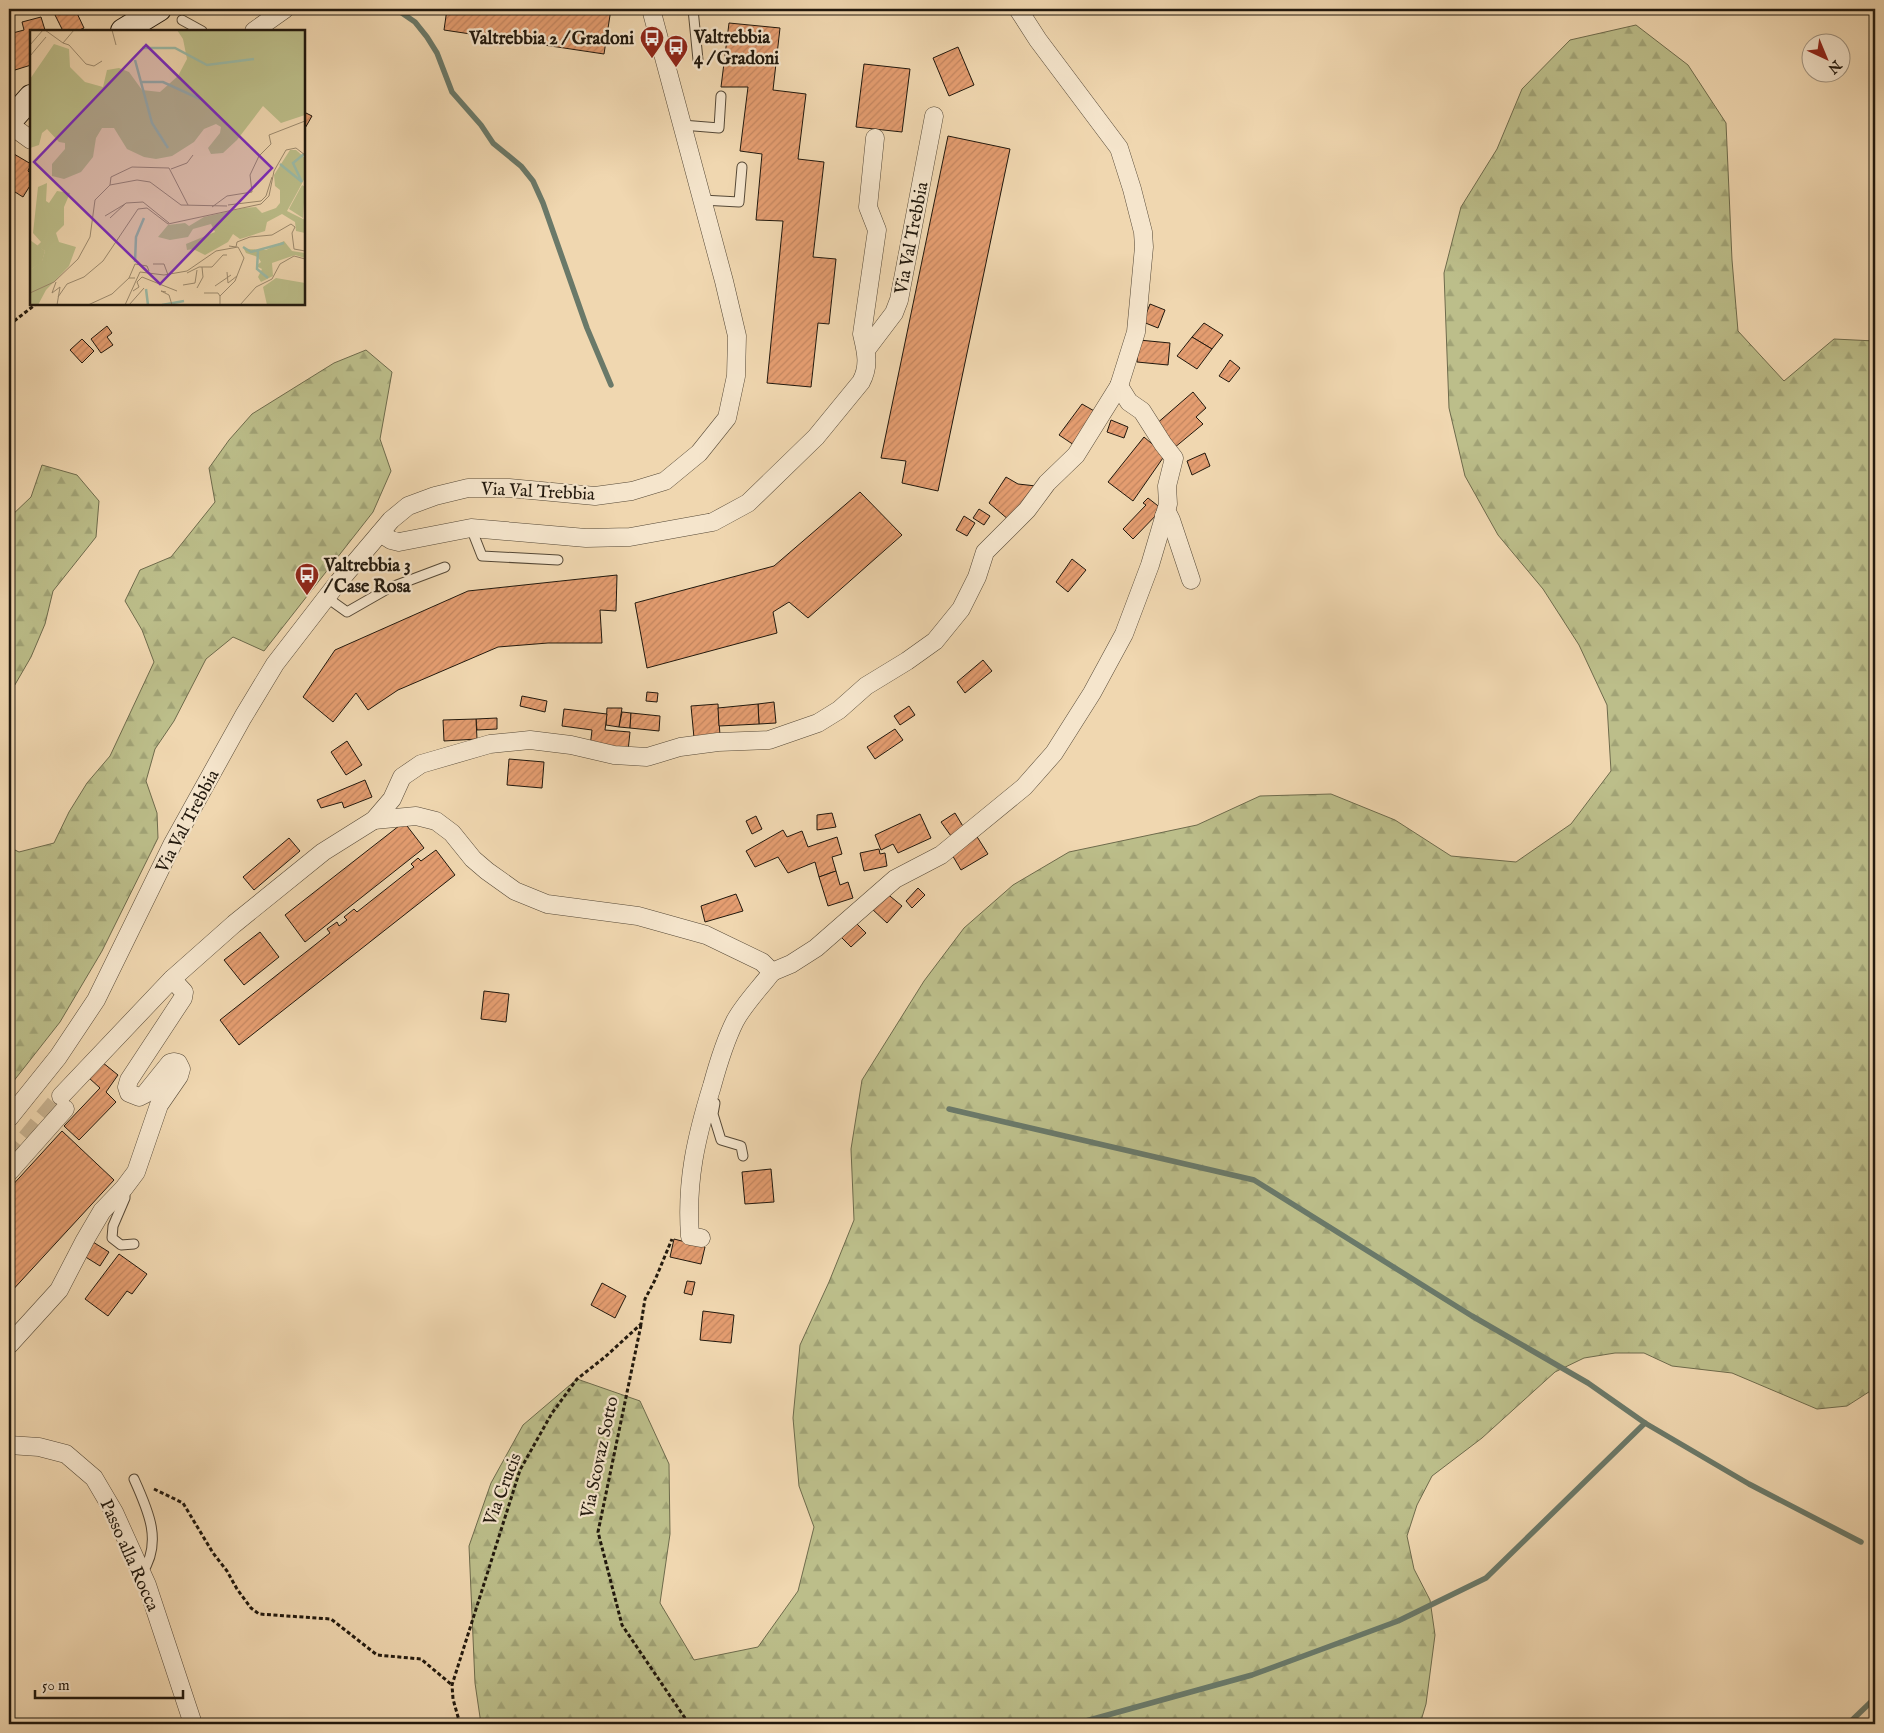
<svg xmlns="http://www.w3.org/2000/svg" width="1884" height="1733" font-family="'IM FELL English',serif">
<defs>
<pattern id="forest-firs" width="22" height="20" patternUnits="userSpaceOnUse" patternTransform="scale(1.25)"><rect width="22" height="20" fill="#bcbe8a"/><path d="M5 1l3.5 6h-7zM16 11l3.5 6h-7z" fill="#a1a376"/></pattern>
<pattern id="building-hatch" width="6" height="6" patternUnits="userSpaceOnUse" patternTransform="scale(1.25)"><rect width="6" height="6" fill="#e49d70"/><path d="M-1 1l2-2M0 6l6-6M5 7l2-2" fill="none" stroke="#c38660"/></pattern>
</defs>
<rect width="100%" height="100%" fill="#f0d7b0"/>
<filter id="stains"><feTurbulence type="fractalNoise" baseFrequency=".004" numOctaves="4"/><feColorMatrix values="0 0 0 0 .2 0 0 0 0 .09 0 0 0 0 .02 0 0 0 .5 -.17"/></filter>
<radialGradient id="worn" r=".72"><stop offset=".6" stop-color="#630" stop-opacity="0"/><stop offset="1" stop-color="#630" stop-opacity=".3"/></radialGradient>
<!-- forest -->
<g fill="url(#forest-firs)" stroke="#6e6b4c">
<polygon points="1636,25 1688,65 1726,123 1732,260 1738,331 1784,381 1834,339 1875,341 1875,1388 1847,1406 1817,1409 1732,1373 1672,1366 1644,1353 1615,1353 1584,1358 1555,1372 1482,1438 1432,1476 1417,1505 1407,1536 1414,1569 1430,1600 1435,1635 1426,1704 1420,1724 481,1724 475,1683 469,1546 491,1483 523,1425 577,1379 640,1401 669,1464 670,1534 660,1603 694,1660 758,1647 798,1591 814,1527 799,1486 793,1418 800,1345 829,1282 854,1220 851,1149 862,1080 924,981 964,928 1013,885 1069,852 1197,825 1260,796 1331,794 1395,820 1451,856 1516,862 1571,824 1611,771 1607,705 1579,645 1543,589 1498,535 1465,476 1449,408 1444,273 1461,207 1497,149 1522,89 1570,40"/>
<polygon points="366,350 392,372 380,439 391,471 373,512 264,651 233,637 206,659 174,721 155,749 146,781 157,813 158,838 102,951 60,1022 9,1087 9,847 19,852 54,843 69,812 87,783 110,756 154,662 142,630 125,601 140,570 171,557 215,502 209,468 229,440 252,414 334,363"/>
<polygon points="42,465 77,475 99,501 96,537 53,591 45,624 31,657 9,695 9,518 31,497"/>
</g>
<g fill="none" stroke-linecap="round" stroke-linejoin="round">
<!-- stream -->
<g stroke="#6a7969" stroke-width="5.5">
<polyline points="396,9 415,22 427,37 437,53 452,92 481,125 493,143 521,166 533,181 543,203 587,328 611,385"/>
<polyline points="949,1109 1254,1180 1472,1316 1588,1383 1645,1423 1749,1484 1861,1542"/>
<polyline points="1075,1724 1252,1675 1398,1621 1486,1578 1645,1423"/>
<polyline points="1848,1724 1875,1698"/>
</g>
</g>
<!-- building -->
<g fill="url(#building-hatch)" stroke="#21180d">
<polygon points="52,9 75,9 84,28 77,31 63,31"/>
<polygon points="447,9 611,9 604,54 444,30"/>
<polygon points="41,17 45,30 48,30 48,31 31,31 31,65 15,70 9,52 11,51 9,34 24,30 22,22"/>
<polygon points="729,23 780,28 773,90 806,94 798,159 824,162 813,257 836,259 829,324 818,323 811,387 767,383 783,221 756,220 762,154 740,151 748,87 721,87"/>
<polygon points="958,47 974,85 949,96 933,58"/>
<polygon points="864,64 910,69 902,132 856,127"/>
<polygon points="304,112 312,116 304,130"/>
<polygon points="948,136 1010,149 938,491 902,483 906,461 881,458"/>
<polygon points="14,154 31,164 28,171 31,174 31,184 23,197 15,192 12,197 9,195 9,163"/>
<polygon points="1150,304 1165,310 1158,328 1143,322"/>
<polygon points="1204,323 1223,335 1212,349 1192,337"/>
<polygon points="107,326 112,333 107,337 113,345 101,353 91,339"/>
<polygon points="1192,337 1212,349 1197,369 1177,356"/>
<polygon points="82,339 94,351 82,363 70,350"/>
<polygon points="1139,340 1170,343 1168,365 1137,362"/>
<polygon points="1230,360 1240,368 1229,382 1219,376"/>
<polygon points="1193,392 1206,408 1196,417 1203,424 1174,448 1155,425"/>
<polygon points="1082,404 1096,412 1077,447 1059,435"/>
<polygon points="1111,420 1128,427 1124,438 1107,432"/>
<polygon points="1144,437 1165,455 1133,501 1108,482"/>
<polygon points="1205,453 1210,466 1192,475 1187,461"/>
<polygon points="1006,477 1018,484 1036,486 1009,520 989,503"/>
<polygon points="860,492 902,535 808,618 789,602 773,612 777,633 647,668 635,603 774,566"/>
<polygon points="1148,498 1162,509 1133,539 1123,529 1146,505 1143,503"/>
<polygon points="979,509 990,516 984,525 973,518"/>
<polygon points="964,516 975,523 967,536 956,530"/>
<polygon points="1072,559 1086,570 1068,592 1056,582"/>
<polygon points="617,575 616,611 600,610 602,643 548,643 498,647 398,690 368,710 356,693 333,722 303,697 335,650 468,591"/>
<polygon points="983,660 992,671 965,693 957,682"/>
<polygon points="647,692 658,693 657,702 646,701"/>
<polygon points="522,696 547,701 545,712 520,706"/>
<polygon points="774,702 776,723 759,724 758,704"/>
<polygon points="718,704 720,736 694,738 691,706"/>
<polygon points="758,704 759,724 719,726 718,708"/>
<polygon points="909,706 915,715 900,725 894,716"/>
<polygon points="607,708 622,708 619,727 606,725"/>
<polygon points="564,709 607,714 605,730 630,732 628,751 590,747 592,730 562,726"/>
<polygon points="622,712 631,713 630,728 619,727"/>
<polygon points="631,713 660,716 659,731 630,728"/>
<polygon points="497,718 497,729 477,730 476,719"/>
<polygon points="476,719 477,739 444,741 443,720"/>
<polygon points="895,729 903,740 875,759 867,747"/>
<polygon points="347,741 362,765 346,775 331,752"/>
<polygon points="509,759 544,762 542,788 507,785"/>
<polygon points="365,780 372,797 344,808 342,802 321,808 317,800"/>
<polygon points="832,813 836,827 817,830 817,815"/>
<polygon points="955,813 964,828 951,836 941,822"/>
<polygon points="920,814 931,838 898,853 893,844 881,850 875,835"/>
<polygon points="756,816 762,829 752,834 746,821"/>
<polygon points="404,822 424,848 305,942 285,915"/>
<polygon points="783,830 787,837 802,831 808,847 837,837 842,854 832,857 836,871 819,877 815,862 788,873 778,857 755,867 746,851"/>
<polygon points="974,832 988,854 961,870 951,853"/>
<polygon points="289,838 300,851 254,890 243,877"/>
<polygon points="879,849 880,854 885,853 887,866 864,871 860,853"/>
<polygon points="436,850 455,875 239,1045 220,1020 330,933 327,929 337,922 339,926 347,920 344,917 354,909 357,912 414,867 411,864 418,858 421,861"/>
<polygon points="836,871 840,885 848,882 853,898 828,906 819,877"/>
<polygon points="918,888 925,895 912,908 906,901"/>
<polygon points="885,892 902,906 887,923 871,908"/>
<polygon points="736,894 743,911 705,922 701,906"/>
<polygon points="855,922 866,933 851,947 840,936"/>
<polygon points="260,932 279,957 244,985 224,960"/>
<polygon points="484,991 509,994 506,1022 481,1019"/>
<polygon points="102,1062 118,1075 106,1092 116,1102 79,1140 64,1126 100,1088 89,1078"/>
<polygon points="62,1131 114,1180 9,1294 9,1189"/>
<polygon points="771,1169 774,1202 745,1204 742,1172"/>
<polygon points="674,1239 705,1247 701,1264 670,1257"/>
<polygon points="93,1242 109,1252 100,1266 84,1256"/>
<polygon points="119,1254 147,1274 132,1294 127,1291 108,1316 85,1299"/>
<polygon points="687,1281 695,1282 692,1295 684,1293"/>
<polygon points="602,1283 626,1296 615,1318 591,1305"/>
<polygon points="703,1311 734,1315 731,1343 700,1340"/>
</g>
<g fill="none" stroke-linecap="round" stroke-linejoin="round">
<!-- street-tunnel -->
<polyline stroke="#c7b18f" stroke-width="18" stroke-dasharray="18 9" stroke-linecap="butt" points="9,1159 61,1096"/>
<defs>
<g id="lane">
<polyline points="693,9 698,60"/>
<polyline points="182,20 202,31"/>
<polyline points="682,125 719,128 721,96"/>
<polyline points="702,200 739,202 742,167"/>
<polyline points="471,528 482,556 558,560"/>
<polyline points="326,597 347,612 389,588 445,567"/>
<polyline points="715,1103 713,1114 721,1140 741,1146 743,1156"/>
<polyline points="125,1191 125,1198 113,1226 112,1238 121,1245 134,1244"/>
<path d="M134 1479C148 1510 163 1542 142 1573"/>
</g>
<g id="street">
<polyline points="254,31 285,9"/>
<polyline points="9,124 31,140"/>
<polyline points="866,350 894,313 899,300 934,116"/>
<polyline points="1164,516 1168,514 1171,520 1191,580"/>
<path d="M380 533 391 540 399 542 471 528 586 538 630 537 713 522 748 503 816 437 861 382C870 366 866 351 862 334L877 230 868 207 875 138"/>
<polyline points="374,820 416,816 436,821 452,833 473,859 487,871 515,891 547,904 638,916 706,935 762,962 772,972 791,964 816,948 895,879 941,855 1024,787 1054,753 1092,693 1124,634 1150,565 1168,504 1167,486 1174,458 1163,444 1142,411 1129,402 1119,386"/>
<polyline points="61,1096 172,979 234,924 323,852 374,820 392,799 402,777 421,764 490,744 530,740 571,745 614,755 647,757 680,747 718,742 769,740 818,723 839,710 866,686 907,661 935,641 961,609 977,577 985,552 1027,510 1047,483 1076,455 1119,386 1136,332 1144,247 1143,232 1132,189 1119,148 1038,40 1018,9"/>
<polyline points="9,1118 58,1057 96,1000 173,843 243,717 275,664 336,585 391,520 408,506 435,496 468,488 509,488 595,496 632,491 665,481 699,453 727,418 736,376 737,336 724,281 651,9"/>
<polyline points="9,1172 65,1109"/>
<path d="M701 1238 690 1236C686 1181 696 1138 712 1086 718 1064 725 1041 735 1021 744 1004 760 988 772 972"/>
<polyline points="9,1345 59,1290 85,1240 102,1211 124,1188 136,1172 159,1105 179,1076 181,1069 178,1063 174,1062 170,1063 145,1094 139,1097 129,1093 127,1087 129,1080 183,998 184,992 172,979"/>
<polyline points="9,1445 39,1447 66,1454 94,1478 114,1512 147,1585 193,1724"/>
</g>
<g id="secondary">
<polyline points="123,31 159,9"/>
<polyline points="9,122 31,97"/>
</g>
</defs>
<!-- lane casing -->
<use href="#lane" stroke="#554836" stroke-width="11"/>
<!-- street casing -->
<use href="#street" stroke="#554836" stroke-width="19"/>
<!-- secondary casing -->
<use href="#secondary" stroke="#21180d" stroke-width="26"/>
<!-- path -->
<g stroke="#21180d" stroke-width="3" stroke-dasharray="4 2.5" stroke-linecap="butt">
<polyline points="9,325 36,304"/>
<polyline points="641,1325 598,1532 622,1625 689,1724"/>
<polyline points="154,1489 183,1503 213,1553 227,1571 237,1589 251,1608 259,1614 331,1619 377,1655 421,1659 452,1685"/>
<polyline points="460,1724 453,1699 452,1685 520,1470 552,1413 577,1379 605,1357 641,1324 645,1299 655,1280 672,1239"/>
</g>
<!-- lane -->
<use href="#lane" stroke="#f5e5cc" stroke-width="9"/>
<!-- street -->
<use href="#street" stroke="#f5e5cc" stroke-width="18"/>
<!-- secondary -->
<use href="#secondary" stroke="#f5e5cc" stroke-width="24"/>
</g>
<!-- icons -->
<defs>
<symbol id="bus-pin" viewBox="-11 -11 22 30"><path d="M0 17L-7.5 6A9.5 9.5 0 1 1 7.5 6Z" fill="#8f2418" stroke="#f5e5cc"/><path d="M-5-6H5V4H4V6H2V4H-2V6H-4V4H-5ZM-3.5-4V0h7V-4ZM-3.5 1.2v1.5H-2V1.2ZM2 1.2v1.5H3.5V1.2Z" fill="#fff"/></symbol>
</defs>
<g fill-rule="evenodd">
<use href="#bus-pin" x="638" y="24" width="28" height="38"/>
<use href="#bus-pin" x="662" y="33" width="28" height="38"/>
<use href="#bus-pin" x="293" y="561" width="28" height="38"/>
</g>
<g text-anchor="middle" stroke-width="4.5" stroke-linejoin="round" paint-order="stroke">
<!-- poi labels -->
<g font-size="18" font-weight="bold" fill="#21180d" stroke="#f5e5cc" text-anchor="start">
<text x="694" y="43">Valtrebbia<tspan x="694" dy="21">4 / Gradoni</tspan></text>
<text x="634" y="44" text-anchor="end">Valtrebbia 2 / Gradoni</text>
<text x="324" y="571">Valtrebbia 3<tspan x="324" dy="21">/ Case Rosa</tspan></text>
</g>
<!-- street labels -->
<g font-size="18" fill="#21180d" stroke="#f5e5cc">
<text transform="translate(911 238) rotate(-79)" y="6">Via Val Trebbia</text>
<text transform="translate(538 491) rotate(3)" y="6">Via Val Trebbia</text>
<text transform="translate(187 821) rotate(-62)" y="6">Via Val Trebbia</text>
<text transform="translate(599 1457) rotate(-78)" y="6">Via Scovaz Sotto</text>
<text transform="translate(502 1489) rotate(-69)" y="6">Via Crucis</text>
<text transform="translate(130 1555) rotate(66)" y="6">Passo alla Rocca</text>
</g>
</g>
<!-- overview -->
<g transform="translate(30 30)">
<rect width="275" height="275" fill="#f0d7b0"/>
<path d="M272 155 275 157 273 188 259 179ZM0 210 15 221 12 232 0 240Z" fill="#bcbe8a"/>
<path d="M147 0H275V85L251 93 233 76 207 110 193 123 181 124 178 118 190 103 191 97 186 94 174 99 164 112 142 126 126 129 114 127 97 119 84 98H72L66 108 63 127 51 142 34 149 22 146V134L35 119V113L29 112 17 99 12 103 9 115 0 118V49L24 14 39 19 40 37 55 52 73 57 77 40 89 38 99 42 112 60 130 62 148 46 157 29 153 9ZM260 120H266L274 127 275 148 257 181 275 190V203L266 201 265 192 252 184 237 192 235 201 210 209 203 204 198 212 175 225 163 219 157 220 156 214 185 202 181 194 163 199 158 207 140 210 128 207 138 195 155 193 159 196 174 187 214 178 226 177 232 183 246 178 250 173V160L245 156 244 145ZM17 153 16 171 19 173 27 161 40 163 34 177V195L26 203 29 212 46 217 39 236 16 260 8 275H0V240L12 231 15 221 7 216 11 212 3 203 8 157ZM254 211 262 221 275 223V228L265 225 242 233 243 246 231 252 228 247 232 239 226 236 231 232 228 227 216 223 214 219 236 220ZM246 248 275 253V275H237L233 257Z" fill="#bcbe8a"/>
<path fill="none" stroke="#9bbaa7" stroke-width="2.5" d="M112 18H145L177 35 224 29M105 30 122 93 138 118M112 52H133L170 69M250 134 272 152M272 152 263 133 274 124M213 217 221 222 254 213M228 221 227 239 238 248M105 232 106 207 114 188M116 259 118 275M132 275 154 271"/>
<path fill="none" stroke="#9d8b6f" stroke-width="1" d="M15 0 33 13 44 0M82 0 86 15M33 13 39 15 56 34 64 36 72 31M0 15 13 0M0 26 16 7M141 139 157 133 163 125M80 155 81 147 102 137 139 138 158 175M198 175 231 171 236 166 242 147M182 177 197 166 222 162 220 145 229 126 241 114 239 105 275 91M75 186 95 174M80 188 96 173 113 172 139 193M199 216 206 217 207 212 220 207 242 205 261 194 265 197 262 203 264 219 275 221M123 234H134L138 245M197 242 198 253 207 246M157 243 169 237H182L193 225H197M99 248 105 234 117 236 119 241M26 252 22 263 30 257 27 275M153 255 165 253 167 240M185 256 201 245M167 258 173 247 172 237M103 261 109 257 107 252 112 247 147 261M136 262 131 261 139 265 142 275M0 263 24 252 48 229 60 207 65 170 80 155 107 150 120 152 151 175 197 176M174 263H188L190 266M28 267 37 254 54 247 73 231 108 179 117 178 138 194 231 174 239 166 244 141 256 120 266 118 275 125M58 275 82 264 99 248H105M95 275 110 242 134 245 157 241 186 221 208 217 214 228 205 251 190 266V275M99 275 114 258M210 275 226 257 242 249 250 234 264 226 275 229"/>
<path fill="#7b2cbf" fill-opacity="0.15" stroke="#7b2cbf" stroke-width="2.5" d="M116 15 242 138 130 254 4 132Z"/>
<rect width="275" height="275" fill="none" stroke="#21180d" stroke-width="2.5"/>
</g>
<!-- margin -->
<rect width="1884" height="1733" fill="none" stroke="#f0d7b0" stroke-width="30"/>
<rect x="10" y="10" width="1864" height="1713" fill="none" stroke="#21180d" stroke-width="2.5"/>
<rect x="15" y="15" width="1854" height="1703" fill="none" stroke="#21180d"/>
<!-- north arrow -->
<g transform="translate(1826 58) rotate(136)"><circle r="24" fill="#f5e5cc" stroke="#a09380"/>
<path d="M0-4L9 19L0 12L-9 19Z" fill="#8f2418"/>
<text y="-8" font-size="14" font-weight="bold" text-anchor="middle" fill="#21180d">N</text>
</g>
<!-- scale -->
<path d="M35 1690v8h148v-8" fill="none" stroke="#21180d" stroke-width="2.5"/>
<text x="42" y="1690" font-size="15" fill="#21180d" stroke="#f5e5cc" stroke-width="4" paint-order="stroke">50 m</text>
<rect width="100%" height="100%" filter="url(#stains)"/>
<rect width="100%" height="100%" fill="url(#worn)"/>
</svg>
